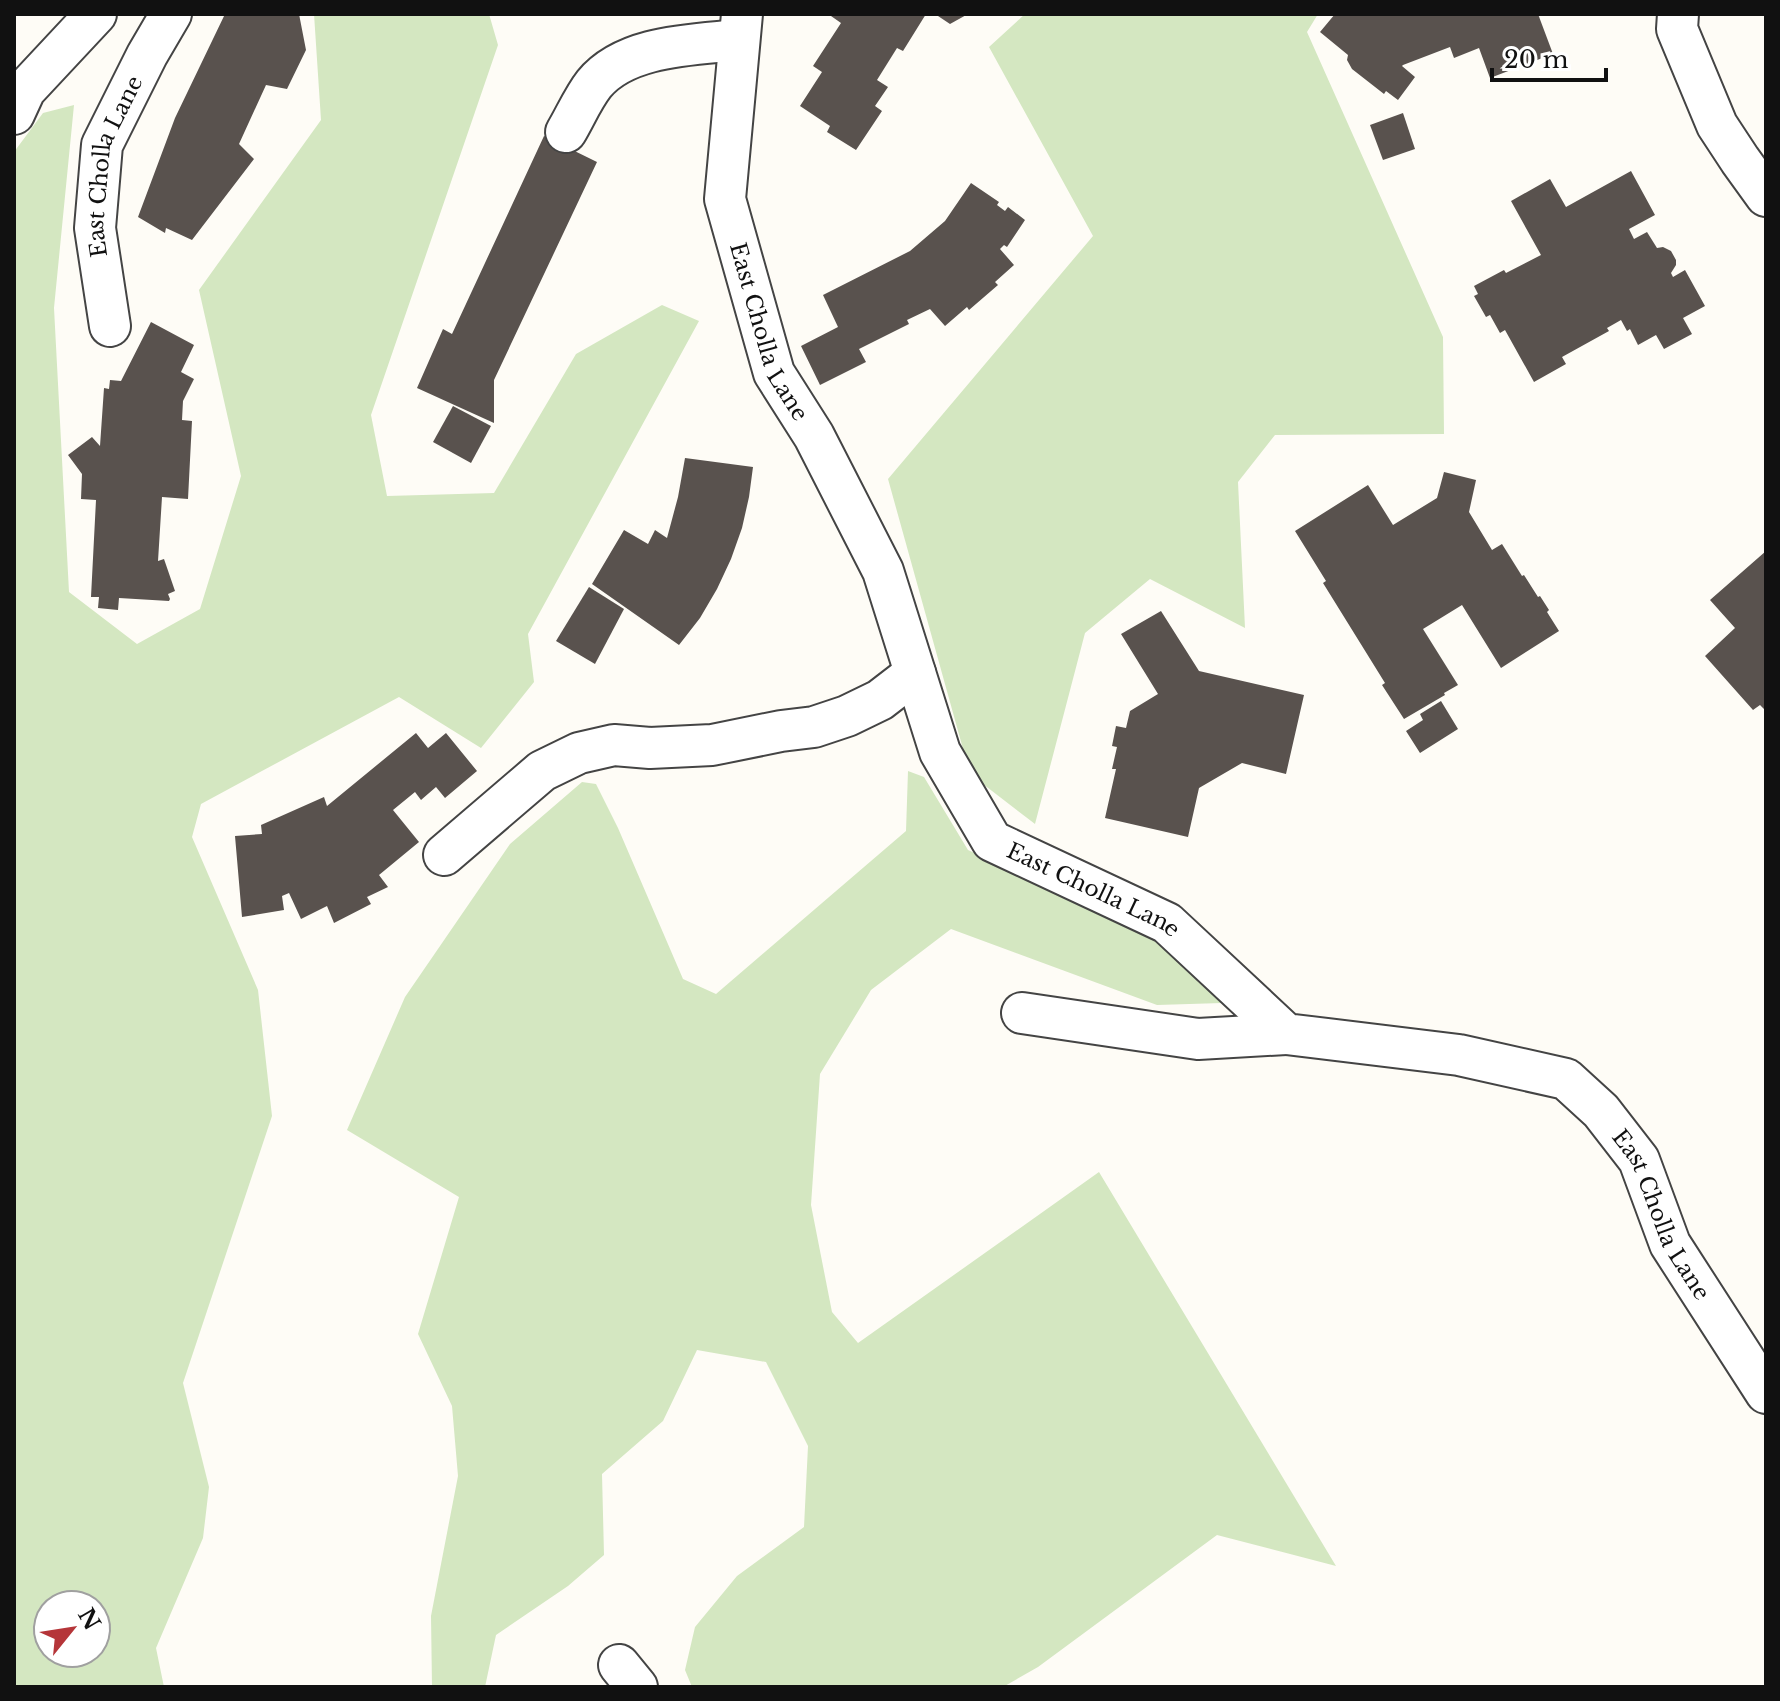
<svg xmlns="http://www.w3.org/2000/svg" width="1780" height="1701" font-family="'Libre Baskerville',serif">
<rect width="100%" height="100%" fill="#fefcf6"/>
<!-- green -->
<g fill="#d4e7c1" fill-rule="evenodd">
<path d="M314 14H489L498 45 371 415 387 496 494 493 576 354 662 305 699 321 528 634 534 682 481 748 399 697 201 804 192 837 258 990 272 1116 183 1383 209 1487 203 1538 156 1648 164 1687H14V152L43 113 74 105 54 308 69 592 137 644 200 609 241 476 199 290 321 120ZM48 1605H96V1653H48Z"/>
<polygon points="1025,14 1318,14 1307,32 1443,337 1444,434 1275,435 1238,482 1245,628 1150,579 1085,633 1035,824 970,774 888,479 1093,236 989,47"/>
<polygon points="908,771 924,777 968,850 1146,932 1222,1003 1157,1005 951,929 871,990 820,1074 811,1205 832,1312 858,1343 1099,1172 1336,1566 1217,1535 1038,1667 1003,1687 692,1687 685,1670 695,1627 737,1576 804,1527 808,1446 766,1362 697,1350 663,1421 602,1474 604,1555 568,1586 496,1635 485,1687 432,1687 431,1616 458,1476 452,1406 418,1334 459,1197 347,1130 405,997 510,844 582,782 596,784 618,828 683,979 716,994 906,831"/>
</g>
<!-- building -->
<g fill="#59524e">
<polygon points="225,14 299,14 306,50 287,89 266,85 239,144 254,159 192,240 166,228 165,233 138,217 175,118"/>
<polygon points="832,14 926,14 903,51 897,48 877,80 888,87 875,106 882,111 856,150 827,132 830,126 800,106 822,72 813,66 841,23 831,16"/>
<polygon points="935,14 968,14 950,24"/>
<polygon points="1335,14 1538,14 1553,54 1490,78 1479,48 1454,58 1450,47 1403,65 1402,66 1415,77 1398,100 1386,91 1384,94 1352,69 1347,60 1348,55 1320,32"/>
<polygon points="1403,113 1415,149 1383,160 1370,125"/>
<polygon points="544,136 597,162 494,380 494,423 417,388 443,329 452,334"/>
<polygon points="1631,171 1655,215 1629,229 1634,239 1647,232 1657,248 1663,247 1671,251 1676,260 1676,265 1671,273 1673,277 1685,270 1705,306 1683,318 1692,334 1664,349 1656,335 1638,345 1630,329 1627,331 1621,320 1607,328 1609,331 1562,357 1566,364 1534,382 1505,330 1500,333 1490,315 1486,317 1474,296 1478,294 1474,286 1504,270 1506,273 1541,255 1511,201 1550,179 1566,207"/>
<polygon points="971,183 999,202 997,205 1005,211 1008,207 1025,220 1007,247 1004,245 1000,249 1014,265 995,282 998,285 969,310 967,307 945,326 930,309 907,320 909,324 859,349 866,362 820,385 801,346 838,327 823,295 910,251 945,221"/>
<polygon points="151,322 194,345 181,372 194,379 183,401 182,420 192,421 188,499 162,497 158,561 164,559 175,591 168,594 170,599 169,601 119,598 118,610 98,608 99,597 91,597 96,500 81,499 82,474 68,455 92,437 100,446 104,388 109,389 110,380 121,381"/>
<polygon points="453,406 491,426 471,463 433,442"/>
<polygon points="685,458 753,467 749,497 742,528 731,559 717,589 700,618 679,645 592,584 624,530 648,544 655,530 667,538 678,497"/>
<polygon points="1444,472 1476,480 1469,512 1492,550 1502,544 1522,576 1524,575 1538,597 1540,596 1549,610 1547,612 1559,631 1501,668 1462,605 1423,629 1458,685 1444,693 1445,695 1404,719 1382,685 1385,683 1323,583 1326,581 1295,531 1368,485 1393,525 1437,498"/>
<polygon points="1766,551 1766,711 1760,705 1753,710 1705,656 1735,628 1710,600"/>
<polygon points="589,587 624,609 595,664 556,641"/>
<polygon points="1161,611 1199,671 1304,695 1286,774 1242,763 1199,788 1188,837 1105,818 1116,769 1112,769 1117,747 1112,746 1116,726 1126,728 1130,711 1158,694 1121,634"/>
<polygon points="1441,701 1458,729 1420,753 1406,731 1423,720 1420,714"/>
<polygon points="416,733 428,748 446,733 477,771 445,798 436,787 421,800 415,792 393,810 419,842 379,875 388,887 367,897 371,904 334,923 327,906 301,919 289,893 282,896 284,910 242,917 235,836 262,834 261,825 324,797 327,806"/>
</g>
<g fill="none" stroke-linecap="round" stroke-linejoin="round">
<defs>
<g id="minor">
<path id="s1" d="M742 14 725 199 774 373 814 436 883 571 940 752 992 841 1167 923 1286 1034 1459 1055 1566 1079 1601 1111 1639 1160 1670 1244 1766 1393"/>
<polyline points="1678,14 1677,29 1717,125 1740,160 1766,196"/>
<polyline points="14,114 25,90 96,14"/>
<path d="M566 132C575 117 583 98 594 84 626 45 693 45 739 40"/>
<path id="s2" d="M110 326 95 228 102 145 147 55 171 14"/>
<polyline points="444,855 542,771 579,753 614,745 650,748 712,745 781,731 814,727 847,716 880,700 915,673"/>
<polyline points="1022,1013 1198,1039 1286,1034"/>
<polyline points="619,1665 637,1687"/>
</g>
</defs>
<!-- minor casing -->
<use href="#minor" stroke="#444" stroke-width="44"/>
<!-- minor -->
<use href="#minor" stroke="#fff" stroke-width="40"/>
</g>
<g text-anchor="middle" stroke-width="8" stroke-linejoin="round" paint-order="stroke">
<!-- street labels -->
<g font-size="22" fill="#111" stroke="#fff">
<text dy="8" stroke="none"><textPath href="#s2" startOffset="164">East Cholla Lane</textPath></text>
<text dy="8" stroke="none"><textPath href="#s1" startOffset="326">East Cholla Lane</textPath></text>
<text dy="8" stroke="none"><textPath href="#s1" startOffset="998">East Cholla Lane</textPath></text>
<text dy="8" stroke="none"><textPath href="#s1" startOffset="1694">East Cholla Lane</textPath></text>
</g>
</g>
<!-- border -->
<rect width="1780" height="1701" fill="none" stroke="#111111" stroke-width="32"/>
<!-- north arrow -->
<g transform="translate(72 1629) rotate(60)"><circle r="38" fill="#ffffff" stroke="#a0a0a0" stroke-width="2"/>
<path d="M0-6L14 30L0 20L-14 30Z" fill="#b53539"/>
<text y="-12" font-size="22" font-weight="bold" text-anchor="middle" fill="#111111">N</text>
</g>
<!-- scale -->
<path d="M1492 68v12h114v-12" fill="none" stroke="#111111" stroke-width="4"/>
<text x="1504" y="68" font-size="24" fill="#111111" stroke="#ffffff" stroke-width="6" paint-order="stroke">20 m</text>
</svg>
